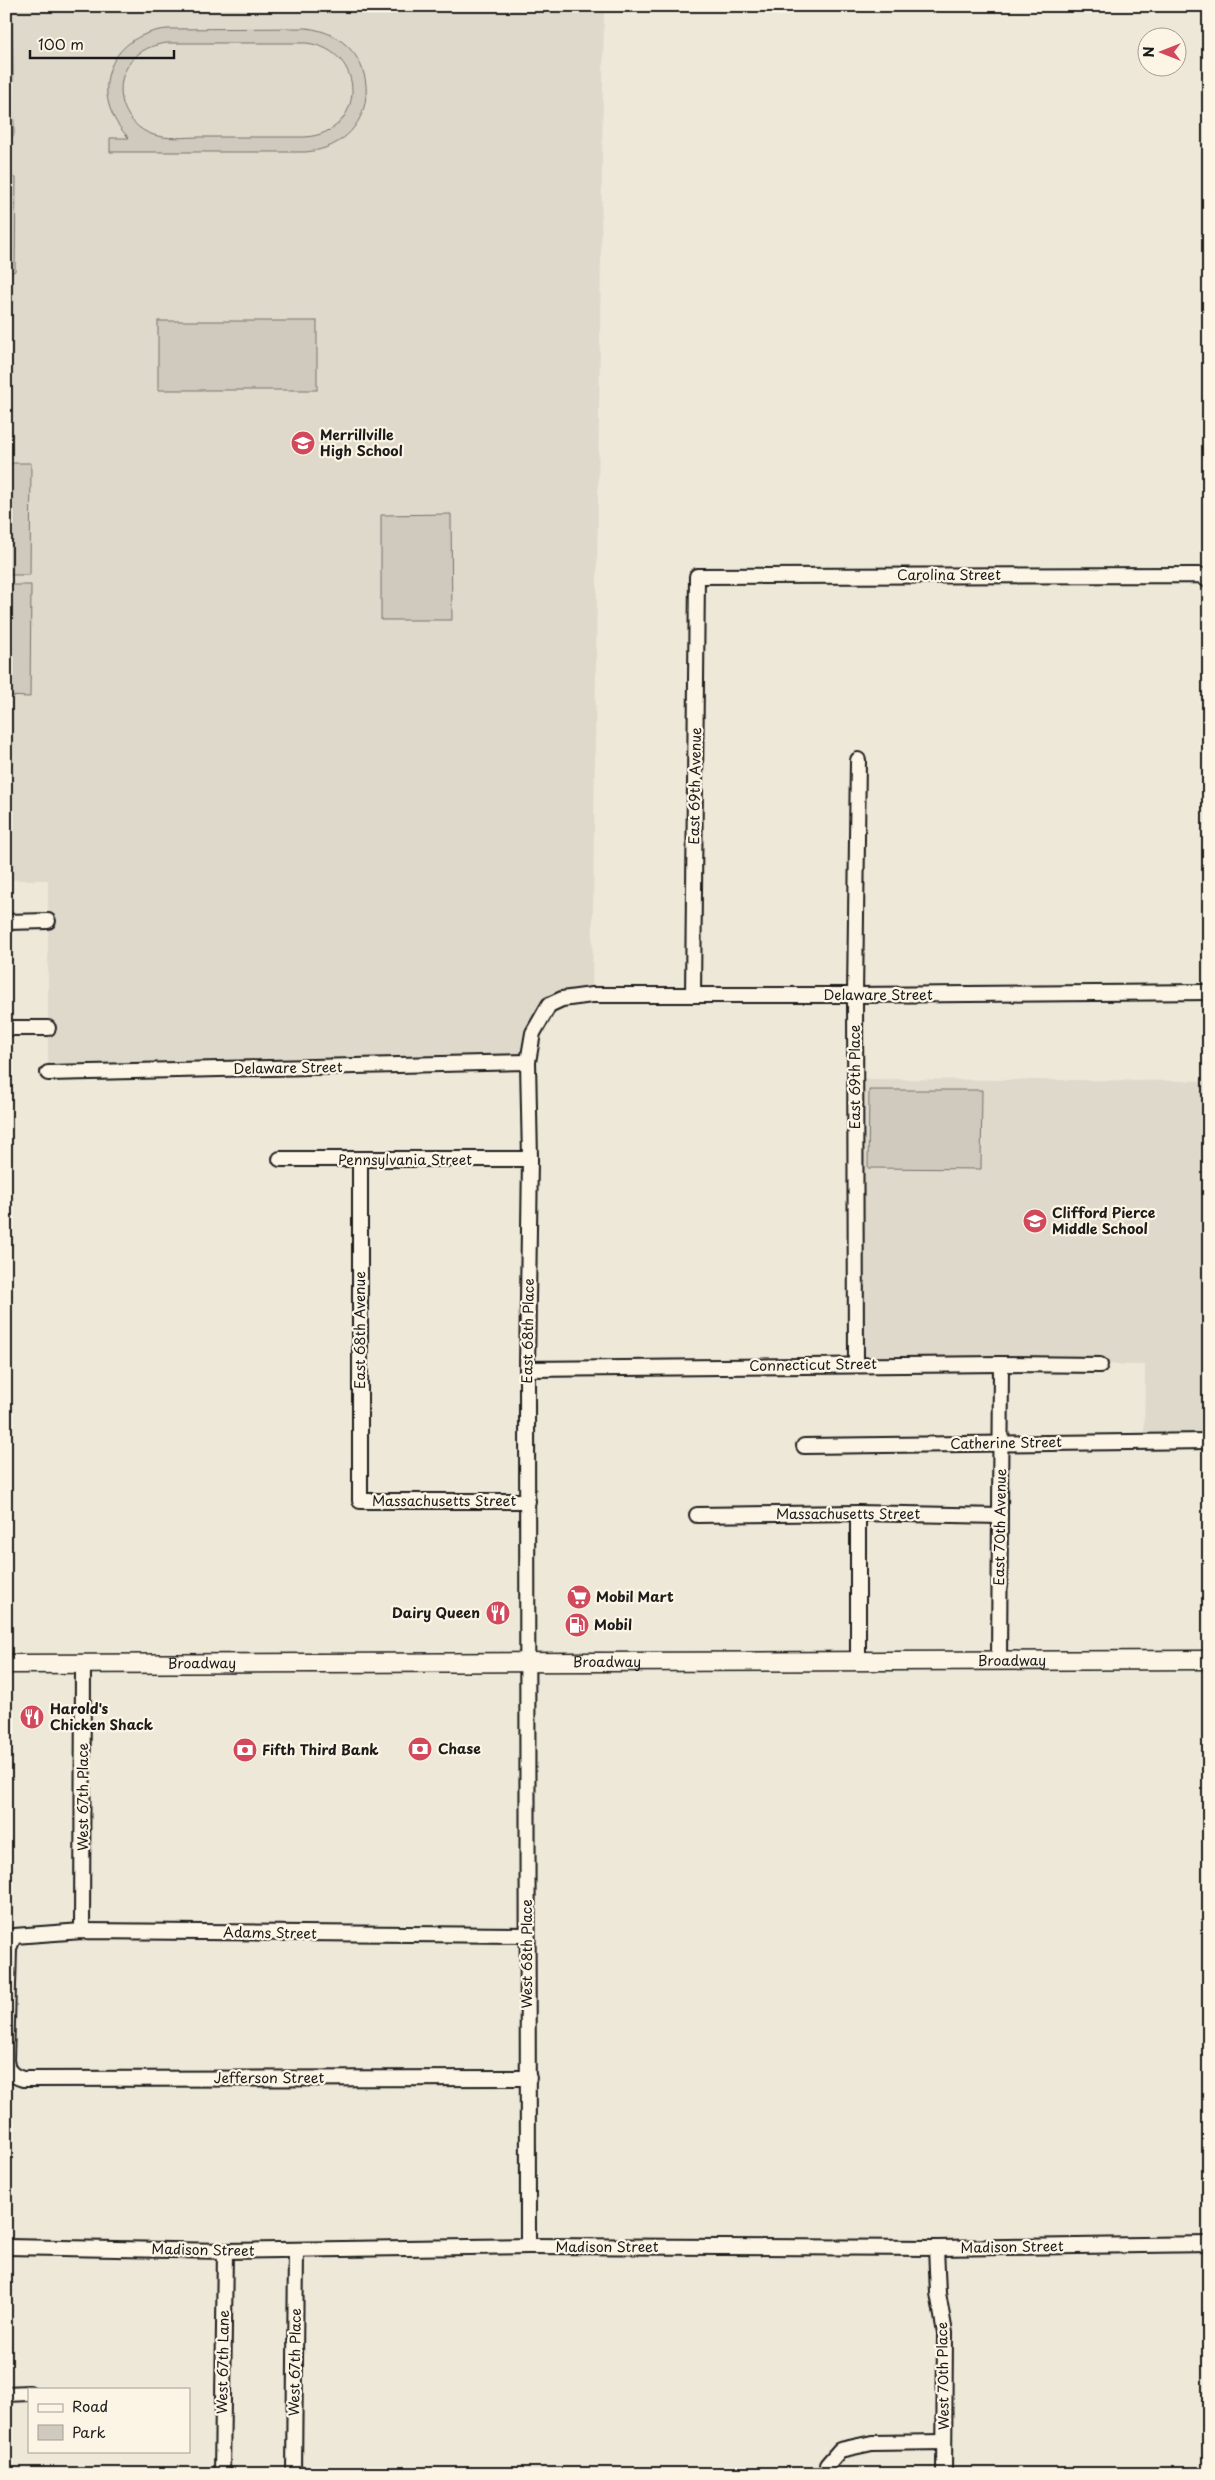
<svg xmlns="http://www.w3.org/2000/svg" width="1215" height="2480" font-family="'Playpen Sans',sans-serif">
<rect width="100%" height="100%" fill="#eee8d9"/>
<filter id="ink" filterUnits="userSpaceOnUse"><feTurbulence type="fractalNoise" baseFrequency=".02" numOctaves="2"/><feDisplacementMap in="SourceGraphic" scale="10" xChannelSelector="R" yChannelSelector="G"/><feConvolveMatrix kernelMatrix="1 2 1 2 8 2 1 2 1" color-interpolation-filters="sRGB"/></filter>
<g filter="url(#ink)">
<!-- built -->
<g fill="#ded9cb">
<polygon points="6,6 604,6 592,995 549,1005 518,1063 48,1073 48,880 6,880"/>
<polygon points="861,1079 1209,1081 1209,1437 1144,1437 1145,1365 862,1361"/>
</g>
<!-- green -->
<g fill="#cfcabd" stroke="#76736c" fill-rule="evenodd">
<polygon points="6,6 12,6 14,135 6,142"/>
<path d="M306 28C387 37 386 146 305 152H110V138H129C87 96 107 35 167 29ZM306 43C368 50 367 133 305 137 270 137 236 137 201 137 185 137 167 140 151 134 127 125 114 96 125 71 133 54 148 45 167 43Z"/>
<polygon points="6,177 16,178 15,271 6,276"/>
<rect x="158" y="321" width="159" height="69"/>
<polygon points="6,463 31,463 30,575 6,575"/>
<polygon points="451,514 452,620 381,620 381,515"/>
<polygon points="6,585 31,585 30,697 6,696"/>
<polygon points="869,1090 982,1090 981,1169 868,1168"/>
</g>
<g fill="none" stroke-linecap="round" stroke-linejoin="round">
<defs>
<g id="minor">
<polyline points="6,922 48,921"/>
<polyline points="693,995 697,576 1200,575 1209,581"/>
<polyline points="6,1028 48,1028"/>
<polyline points="48,1073 528,1062"/>
<polyline points="280,1159 530,1159"/>
<polyline points="360,1160 360,1501 528,1501"/>
<polyline points="856,1365 855,995 858,760"/>
<polyline points="527,1369 1001,1364 1100,1365"/>
<polyline points="804,1446 1209,1441"/>
<polyline points="697,1515 858,1513 1000,1516"/>
<polyline points="858,1661 858,1513"/>
<polyline points="999,1661 1001,1364"/>
<polyline points="82,1931 83,1664"/>
<path d="M527 1935 82 1931 14 1936 9 1948 6 2060C7 2071 12 2076 23 2079L529 2078"/>
<polyline points="528,2246 527,1369 530,1159 528,1062 533,1033 549,1005 562,999 592,995 855,995 1209,992"/>
<polyline points="6,2247 225,2251 528,2246 936,2248 1209,2244"/>
<polyline points="936,2248 938,2293 945,2333 944,2474"/>
<polyline points="6,2394 29,2393"/>
<polyline points="827,2465 840,2450 872,2443 944,2442"/>
<polyline points="222,2474 225,2251"/>
<polyline points="294,2474 296,2250"/>
</g>
<g id="major">
<path id="s1" d="M6 1664 1209 1660"/>
</g>
</defs>
<!-- minor casing -->
<use href="#minor" stroke="#1c1c1c" stroke-width="18"/>
<!-- major casing -->
<use href="#major" stroke="#1c1c1c" stroke-width="21"/>
<!-- minor -->
<use href="#minor" stroke="#fcf5e5" stroke-width="14"/>
<!-- major -->
<use href="#major" stroke="#fcf5e5" stroke-width="18"/>
</g>
</g>
<!-- icons -->
<defs>
<symbol id="school-disc" viewBox="-11 -11 22 22"><circle r="9.5" fill="#d1495b" stroke="#fcf5e5"/><path d="M0-5L7-2L0 1L-7-2ZM-4 1L0 2.5L4 1V4Q0 6-4 4Z" fill="#fff"/></symbol>
<symbol id="supermarket-disc" viewBox="-11 -11 22 22"><circle r="9.5" fill="#d1495b" stroke="#fcf5e5"/><path d="M-6-5.5h2.5l.6 2H6L4.5 2H-2.5L-4.4-4H-6ZM-1.5 3.2a1.3 1.3 0 1 0 .1 0ZM3 3.2a1.3 1.3 0 1 0 .1 0Z" fill="#fff"/></symbol>
<symbol id="restaurant-disc" viewBox="-11 -11 22 22"><circle r="9.5" fill="#d1495b" stroke="#fcf5e5"/><path d="M-5-6h1v4h1v-4h1v4h1v-4h1v5L-1.5 .5V6h-2V.5L-5-1ZM5-6V6H3V1.5H1.5Q1.5-4 5-6Z" fill="#fff"/></symbol>
<symbol id="fuel-disc" viewBox="-11 -11 22 22"><circle r="9.5" fill="#d1495b" stroke="#fcf5e5"/><path d="M-5.5-6h7V0h2V4h1.3V-2.5L3-4.5l.8-.8L6-3V5H2.5V1h-1V6h-7ZM-4.2-4.7v3.2H.2V-4.7Z" fill="#fff"/></symbol>
<symbol id="bank-disc" viewBox="-11 -11 22 22"><circle r="9.5" fill="#d1495b" stroke="#fcf5e5"/><path d="M-6-4H6V4H-6ZM0-2.3a2.3 2.3 0 1 0 0 4.6a2.3 2.3 0 1 0 0-4.6Z" fill="#fff"/></symbol>
</defs>
<g fill-rule="evenodd">
<use href="#school-disc" x="289" y="429" width="28" height="28"/>
<use href="#school-disc" x="1021" y="1207" width="28" height="28"/>
<use href="#supermarket-disc" x="565" y="1583" width="28" height="28"/>
<use href="#restaurant-disc" x="484" y="1599" width="28" height="28"/>
<use href="#fuel-disc" x="563" y="1611" width="28" height="28"/>
<use href="#restaurant-disc" x="18" y="1703" width="28" height="28"/>
<use href="#bank-disc" x="406" y="1735" width="28" height="28"/>
<use href="#bank-disc" x="231" y="1736" width="28" height="28"/>
</g>
<g text-anchor="middle" stroke-width="4.5" stroke-linejoin="round" paint-order="stroke">
<!-- poi labels -->
<g font-size="14" font-weight="bold" fill="#1c1c1c" stroke="#fcf5e5" text-anchor="start">
<text x="320" y="440">Merrillville<tspan x="320" dy="16">High School</tspan></text>
<text x="1052" y="1218">Clifford Pierce<tspan x="1052" dy="16">Middle School</tspan></text>
<text x="596" y="1602">Mobil Mart</text>
<text x="480" y="1618" text-anchor="end">Dairy Queen</text>
<text x="594" y="1630">Mobil</text>
<text x="50" y="1714">Harold's<tspan x="50" dy="16">Chicken Shack</tspan></text>
<text x="438" y="1754">Chase</text>
<text x="262" y="1755">Fifth Third Bank</text>
</g>
<!-- street labels -->
<g font-size="14" fill="#1c1c1c" stroke="#fcf5e5">
<text x="949" y="580">Carolina Street</text>
<text transform="translate(695 786) rotate(-89)" y="5">East 69th Avenue</text>
<text x="878" y="1000">Delaware Street</text>
<text transform="translate(288 1068) rotate(-1)" y="5">Delaware Street</text>
<text transform="translate(855 1077) rotate(-90)" y="5">East 69th Place</text>
<text x="405" y="1165">Pennsylvania Street</text>
<text transform="translate(360 1330) rotate(-90)" y="5">East 68th Avenue</text>
<text transform="translate(528 1331) rotate(-89)" y="5">East 68th Place</text>
<text transform="translate(813 1365) rotate(-1)" y="5">Connecticut Street</text>
<text transform="translate(1006 1443) rotate(-1)" y="5">Catherine Street</text>
<text x="444" y="1506">Massachusetts Street</text>
<text x="848" y="1519">Massachusetts Street</text>
<text transform="translate(1000 1527) rotate(-89)" y="5">East 70th Avenue</text>
<text dy="5" stroke="none"><textPath href="#s1" startOffset="1006">Broadway</textPath></text>
<text dy="5" stroke="none"><textPath href="#s1" startOffset="601">Broadway</textPath></text>
<text dy="5" stroke="none"><textPath href="#s1" startOffset="196">Broadway</textPath></text>
<text transform="translate(83 1797) rotate(-90)" y="5">West 67th Place</text>
<text transform="translate(270 1933) rotate(1)" y="5">Adams Street</text>
<text transform="translate(527 1954) rotate(-90)" y="5">West 68th Place</text>
<text x="269" y="2083">Jefferson Street</text>
<text x="607" y="2252">Madison Street</text>
<text transform="translate(1012 2247) rotate(-1)" y="5">Madison Street</text>
<text transform="translate(203 2250) rotate(1)" y="5">Madison Street</text>
<text transform="translate(223 2362) rotate(-89)" y="5">West 67th Lane</text>
<text transform="translate(295 2362) rotate(-89)" y="5">West 67th Place</text>
<text transform="translate(943 2376) rotate(-91)" y="5">West 70th Place</text>
</g>
</g>
<!-- margin -->
<rect width="1215" height="2480" fill="none" stroke="#fcf5e5" stroke-width="25"/>
<rect x="12" y="12" width="1190" height="2455" fill="none" stroke="#1c1c1c" stroke-width="2" filter="url(#ink)"/>
<!-- legend -->
<rect x="28" y="2388" width="162" height="65" fill="#fcf5e5" stroke="#a29e95"/>
<rect x="38" y="2404" width="25" height="8" fill="#fcf5e5" stroke="#a29e95"/>
<text x="72" y="2412" font-size="15" fill="#1c1c1c">Road</text>
<rect x="38" y="2425" width="25" height="15" fill="#cfcabd" stroke="#a29e95"/>
<text x="72" y="2438" font-size="15" fill="#1c1c1c">Park</text>
<!-- north arrow -->
<g transform="translate(1162 52) rotate(270)"><circle r="24" fill="#fcf5e5" stroke="#a29e95"/>
<path d="M0-4L9 19L0 12L-9 19Z" fill="#d1495b"/>
<text y="-8" font-size="14" font-weight="bold" text-anchor="middle" fill="#1c1c1c">N</text>
</g>
<!-- scale -->
<path d="M30 50v8h144v-8" fill="none" stroke="#1c1c1c" stroke-width="2.5"/>
<text x="38" y="50" font-size="15" fill="#1c1c1c" stroke="#fcf5e5" stroke-width="4" paint-order="stroke">100 m</text>
</svg>
